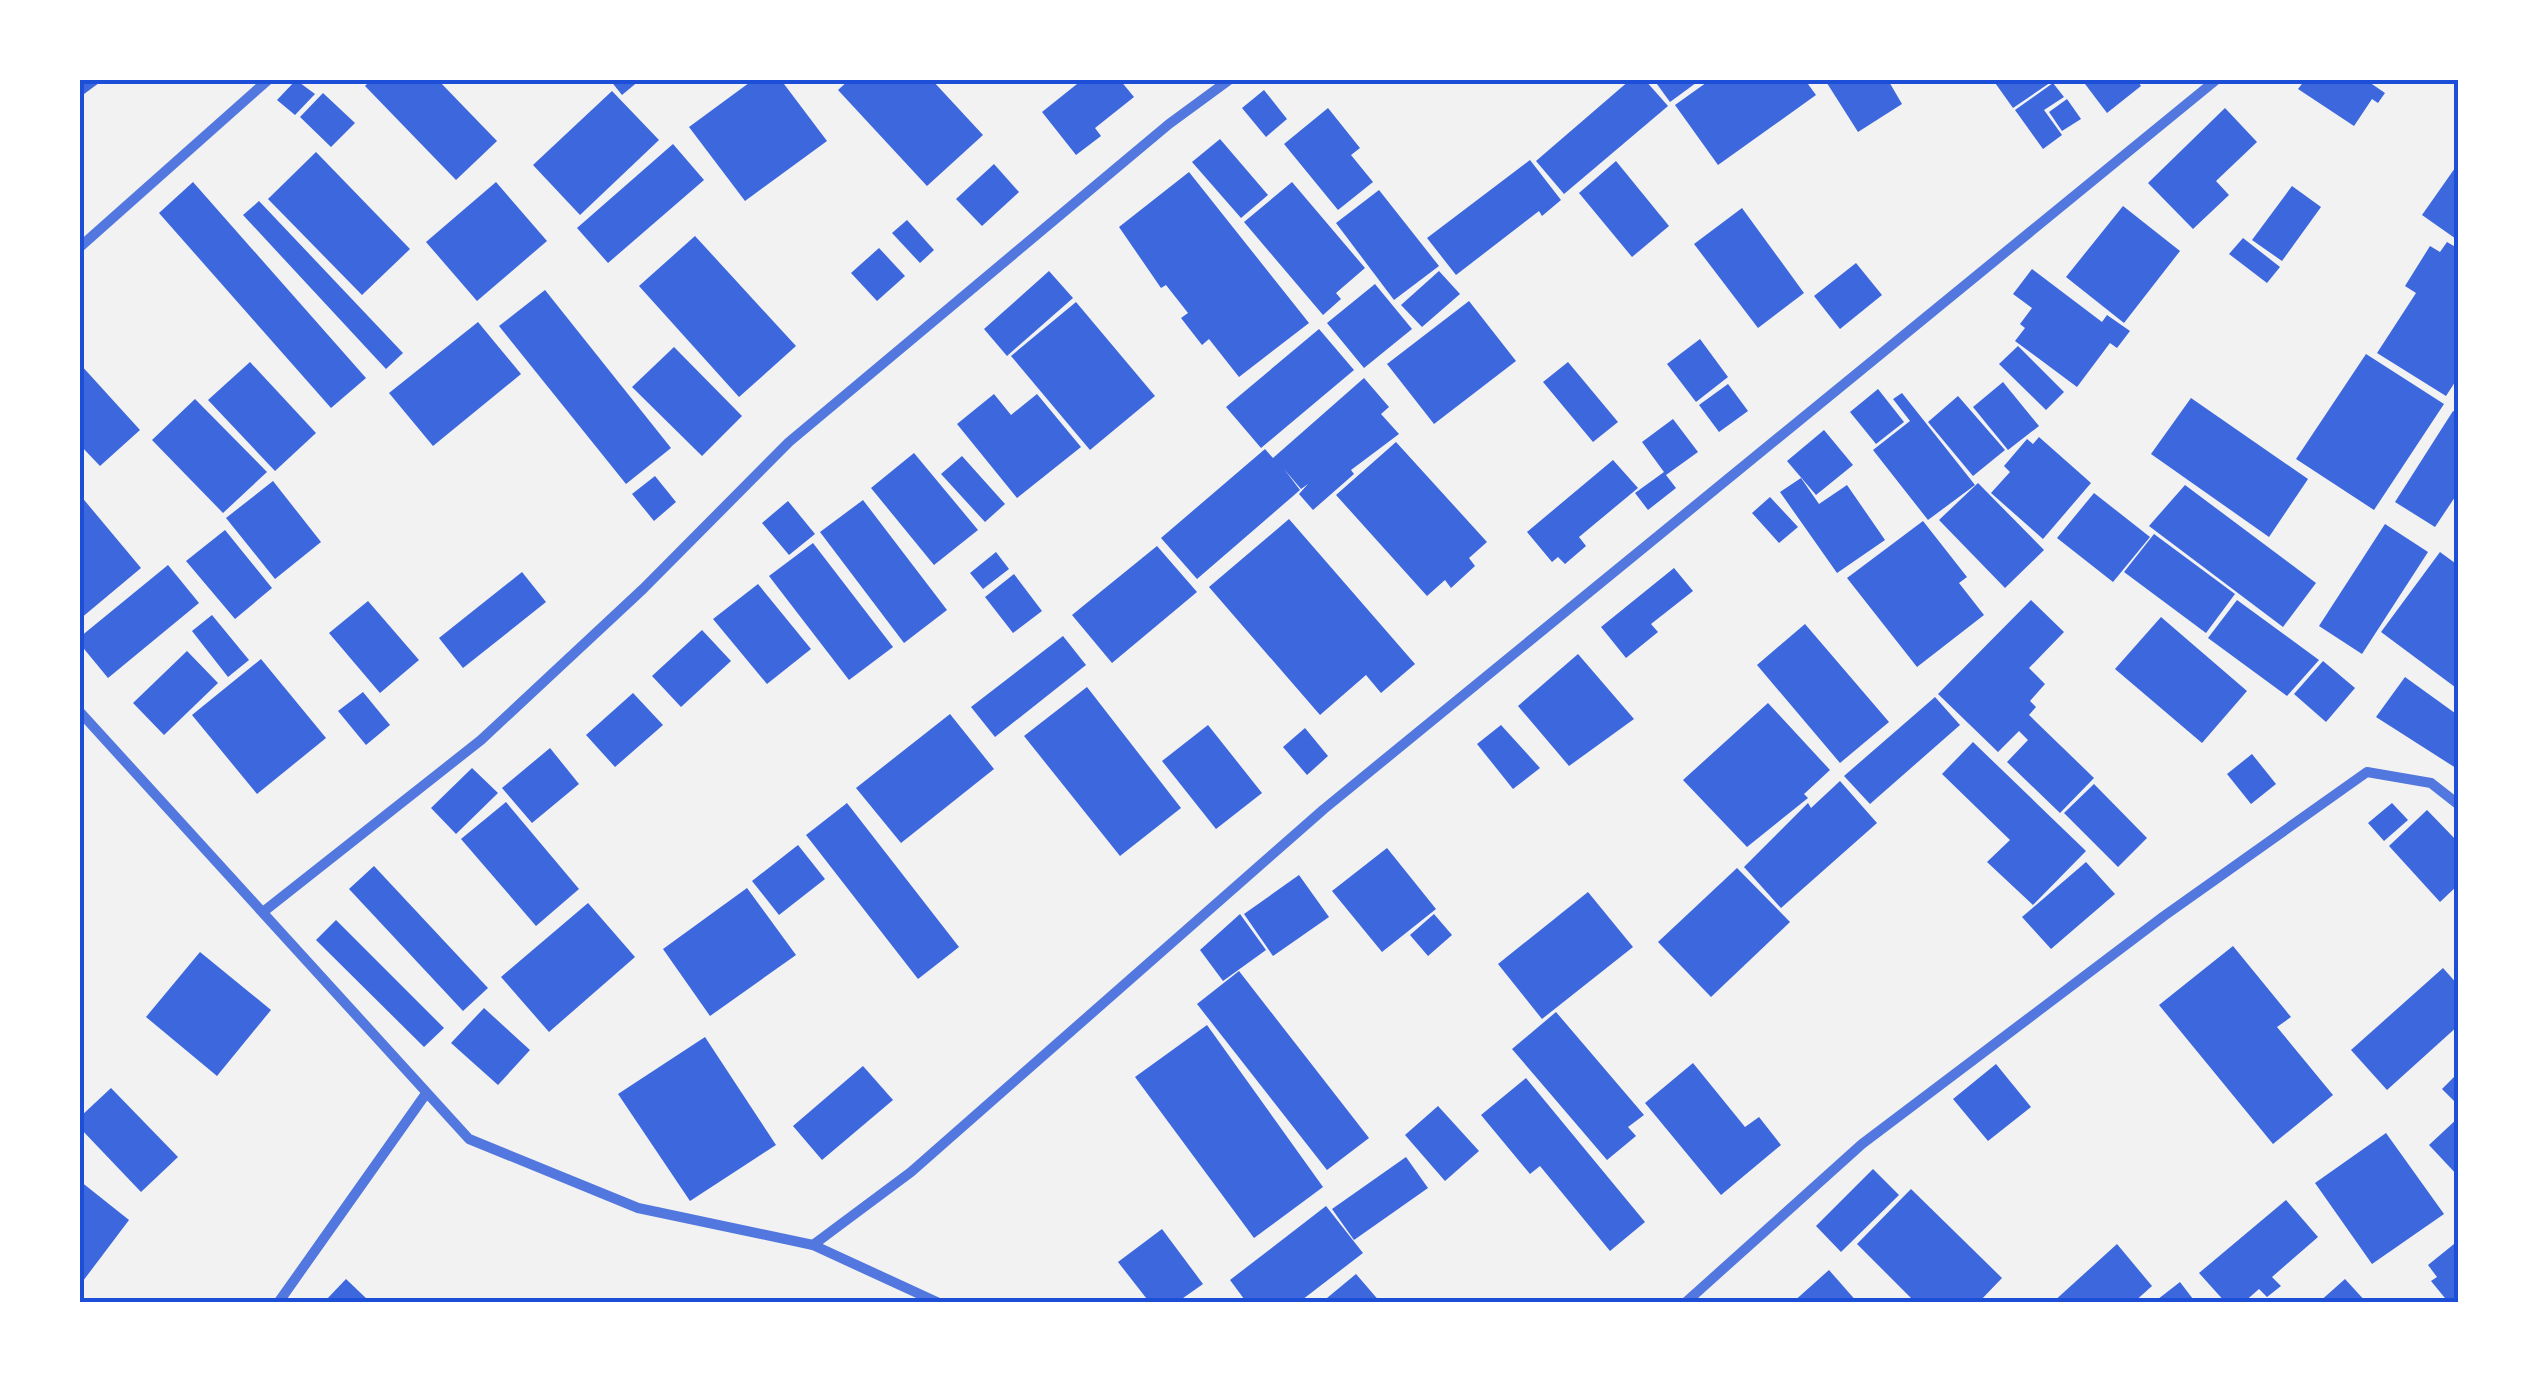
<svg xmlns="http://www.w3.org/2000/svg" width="2539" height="1383" font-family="'Archivo Narrow',sans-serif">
<rect width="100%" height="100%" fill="#f2f2f2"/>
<!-- building -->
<g fill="#3d67dc">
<polygon points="80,80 103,80 80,97"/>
<polygon points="296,80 315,94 295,115 277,100"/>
<polygon points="371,80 438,80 497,141 456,180 365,86"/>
<polygon points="610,80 640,80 622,95"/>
<polygon points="753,80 781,80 827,141 745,201 689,127"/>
<polygon points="849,80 932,80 983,135 927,186 838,90"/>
<polygon points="1082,80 1120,80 1134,97 1095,128 1101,136 1076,155 1042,112"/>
<polygon points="1630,80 1645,80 1668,106 1564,194 1536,161"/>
<polygon points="1654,80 1700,80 1670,102"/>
<polygon points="1710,80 1805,80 1816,95 1718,165 1675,105"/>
<polygon points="1825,80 1888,80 1902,104 1858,132"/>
<polygon points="1993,80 2054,80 2013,108"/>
<polygon points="2082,80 2137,80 2141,86 2107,113"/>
<polygon points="2305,80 2366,80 2385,93 2378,103 2372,99 2354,126 2298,89"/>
<polygon points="2053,83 2064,97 2044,110 2062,135 2043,149 2015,110"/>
<polygon points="1264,90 1287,119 1266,137 1242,108"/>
<polygon points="612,91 659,140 580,215 533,165"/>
<polygon points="323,93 355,123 331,147 300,117"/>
<polygon points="2067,99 2081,119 2062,131 2049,112"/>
<polygon points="1328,108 1360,148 1351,155 1373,182 1338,210 1284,144"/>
<polygon points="2225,108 2257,142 2216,181 2229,195 2193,229 2148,183"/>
<polygon points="1220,139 1268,195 1241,218 1192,162"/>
<polygon points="673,144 704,180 608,263 577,228"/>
<polygon points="316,152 410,249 362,295 268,199"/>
<polygon points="1530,160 1561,200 1542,216 1539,211 1456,275 1427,238"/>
<polygon points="1616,161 1669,226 1632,257 1579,193"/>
<polygon points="994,164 1019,192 982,226 956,199"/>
<polygon points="2455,168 2459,171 2459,241 2422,215"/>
<polygon points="1189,172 1309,323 1239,377 1209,339 1202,345 1181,318 1188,313 1166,285 1161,288 1119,227"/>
<polygon points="193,182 366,378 331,408 159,213"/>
<polygon points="496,182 547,241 477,301 426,242"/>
<polygon points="1292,182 1365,268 1336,293 1341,299 1323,315 1244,222"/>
<polygon points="2292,186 2321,207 2282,261 2252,240"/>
<polygon points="1379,190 1439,266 1394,300 1336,223"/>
<polygon points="259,201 403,353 386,369 243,215"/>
<polygon points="2123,206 2180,251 2124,323 2066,277"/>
<polygon points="1742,208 1804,293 1758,328 1694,244"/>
<polygon points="907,220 934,250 920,263 892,233"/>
<polygon points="695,236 796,346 739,397 639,286"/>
<polygon points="2243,238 2280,267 2267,283 2229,254"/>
<polygon points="2447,242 2459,249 2459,376 2446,396 2377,353 2416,293 2405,286 2430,246 2440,252"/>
<polygon points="879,248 905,276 877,301 851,273"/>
<polygon points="1856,263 1882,295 1840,329 1814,296"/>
<polygon points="2032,269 2102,322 2107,315 2130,331 2117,348 2110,343 2077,387 2015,341 2025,328 2020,324 2032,308 2013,294"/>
<polygon points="1049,271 1073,298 1007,356 984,329"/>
<polygon points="1439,271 1460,294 1422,327 1401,305"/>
<polygon points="1375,284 1412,329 1364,368 1327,323"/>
<polygon points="545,290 671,448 626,484 499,326"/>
<polygon points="1469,301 1516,361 1434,424 1387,364"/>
<polygon points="1076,302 1155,396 1090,450 1011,356"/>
<polygon points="478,322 521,374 433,446 389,393"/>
<polygon points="1319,329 1354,370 1261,448 1226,407"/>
<polygon points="1700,339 1728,377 1696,402 1667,364"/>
<polygon points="2018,346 2064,392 2046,410 1999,364"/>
<polygon points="674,347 742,416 702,456 632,387"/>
<polygon points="2366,354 2444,404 2374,510 2296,459"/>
<polygon points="250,362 316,433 275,471 208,400"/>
<polygon points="1568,362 1618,422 1593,442 1543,382"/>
<polygon points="80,364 140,430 100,466 80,445"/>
<polygon points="1364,378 1389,407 1381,414 1399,434 1351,470 1354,474 1313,510 1299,494 1308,484 1301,489 1284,469 1300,490 1197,579 1161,538 1265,449 1273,458"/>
<polygon points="2003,382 2039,426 2008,450 1973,407"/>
<polygon points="1728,384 1748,411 1719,432 1699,405"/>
<polygon points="1878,389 1904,422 1876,444 1850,412"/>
<polygon points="1902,393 1975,485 1928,520 1873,450 1910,421 1893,399"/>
<polygon points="994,394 1011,415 1037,394 1081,447 1017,498 957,424"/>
<polygon points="1958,396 2005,450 1973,476 1928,422"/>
<polygon points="2191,398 2308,479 2269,537 2151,454"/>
<polygon points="195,399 267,472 223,513 152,440"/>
<polygon points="2453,411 2459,414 2459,491 2435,527 2395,502"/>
<polygon points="1673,419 1698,452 1666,475 1676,488 1648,510 1635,493 1664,472 1642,442"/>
<polygon points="1824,430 1853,465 1816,495 1787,461"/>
<polygon points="2039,437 2091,483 2043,539 1991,493 2010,472 2004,466 2027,439 2033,444"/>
<polygon points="1396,442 1487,542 1469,558 1475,566 1451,588 1445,580 1427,596 1336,495"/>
<polygon points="914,453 978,530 934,565 871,488"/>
<polygon points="962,456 1005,504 985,522 941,474"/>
<polygon points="1613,460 1638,488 1579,537 1586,546 1565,564 1558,557 1552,562 1527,532"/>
<polygon points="655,476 676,502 654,521 632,494"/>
<polygon points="1801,478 1819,504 1847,485 1885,540 1837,573 1780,492"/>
<polygon points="273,481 321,542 275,579 226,518"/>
<polygon points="1978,483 2044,550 2005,588 1939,520"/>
<polygon points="2185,485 2316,583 2283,627 2149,526"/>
<polygon points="2094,493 2150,537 2113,582 2057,538"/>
<polygon points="80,495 141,568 80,619"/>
<polygon points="1770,497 1798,527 1779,543 1752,513"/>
<polygon points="863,500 947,610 904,643 820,532"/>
<polygon points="788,501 815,534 789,555 762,523"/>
<polygon points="1289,519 1415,664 1381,693 1366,675 1320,715 1209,587"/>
<polygon points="1923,521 1967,577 1959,583 1984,615 1917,667 1847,578"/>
<polygon points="2385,524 2428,552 2362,654 2319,626"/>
<polygon points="225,530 272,588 235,619 186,561"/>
<polygon points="2154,534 2235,594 2206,633 2124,572"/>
<polygon points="813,543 893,647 849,680 769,576"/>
<polygon points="1157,546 1197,592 1112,663 1072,615"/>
<polygon points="996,552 1009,569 983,589 970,573"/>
<polygon points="2440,552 2459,566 2459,690 2381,632"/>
<polygon points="168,565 199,603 108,678 80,644 80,637"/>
<polygon points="1674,568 1693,591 1651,624 1658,632 1626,658 1601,627"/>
<polygon points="522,572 546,602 463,668 439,638"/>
<polygon points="1014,574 1042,611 1013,633 985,597"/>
<polygon points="758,584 811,649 767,684 713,619"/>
<polygon points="2031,600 2064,632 2029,668 2045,684 2030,701 2036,707 2029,715 2094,778 2060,813 2007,762 2028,740 2019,731 1998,752 1938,694"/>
<polygon points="2237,600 2319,660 2287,696 2208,638"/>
<polygon points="368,601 419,660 380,693 329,633"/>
<polygon points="212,615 249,660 228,677 192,631"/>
<polygon points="2161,617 2247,691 2202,743 2115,669"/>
<polygon points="1805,624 1889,722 1840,763 1757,665"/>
<polygon points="702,630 731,661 681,707 652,676"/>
<polygon points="1063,636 1086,665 995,737 971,707"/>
<polygon points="187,651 218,683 164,735 133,703"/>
<polygon points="1578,654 1634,719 1569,766 1518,706"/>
<polygon points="261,659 326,738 257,794 192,715"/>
<polygon points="2323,661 2355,688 2326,722 2294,694"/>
<polygon points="2405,677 2459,716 2459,770 2376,717"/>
<polygon points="1087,687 1181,808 1120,856 1024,736"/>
<polygon points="363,692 390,725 366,745 338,711"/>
<polygon points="633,693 663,725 615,767 586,735"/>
<polygon points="1935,697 1960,725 1870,804 1844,776"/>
<polygon points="1768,703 1830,770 1804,794 1808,798 1747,847 1683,780"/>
<polygon points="950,714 994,769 901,843 856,788"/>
<polygon points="1208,725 1262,793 1216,829 1162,761"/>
<polygon points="1501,725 1540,768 1513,789 1477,744"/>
<polygon points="1305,728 1328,756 1307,775 1283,747"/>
<polygon points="1973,742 2086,851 2033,905 1987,862 2010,840 1942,774"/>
<polygon points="550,748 579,784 532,823 502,788"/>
<polygon points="2252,754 2276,784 2251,804 2227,774"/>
<polygon points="472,768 498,793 456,834 431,808"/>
<polygon points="1840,781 1877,823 1781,908 1744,867 1808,803 1811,808"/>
<polygon points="2094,784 2147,838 2118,867 2064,813"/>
<polygon points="506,802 579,889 536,926 461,839"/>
<polygon points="847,803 959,947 918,979 806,835"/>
<polygon points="2392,803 2408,820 2384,841 2368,823"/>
<polygon points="2427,810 2459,843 2459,884 2440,902 2389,846"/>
<polygon points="798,845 825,879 779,915 752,881"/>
<polygon points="1387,848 1436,909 1382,952 1332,891"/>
<polygon points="2086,862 2115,894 2051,949 2022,917"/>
<polygon points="374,866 488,988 463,1011 349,889"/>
<polygon points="1737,868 1790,922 1711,997 1658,942"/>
<polygon points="1299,875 1329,917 1273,956 1244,914"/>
<polygon points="747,888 796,955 710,1016 663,949"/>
<polygon points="1588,892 1633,947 1542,1019 1498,964"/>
<polygon points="588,903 635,957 549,1032 501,977"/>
<polygon points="1240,914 1266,950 1223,981 1200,950"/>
<polygon points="1434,914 1452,935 1428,956 1410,935"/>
<polygon points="336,920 444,1028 424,1047 316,940"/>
<polygon points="2233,946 2291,1017 2277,1027 2333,1095 2273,1144 2159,1005"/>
<polygon points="200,952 271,1010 217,1076 146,1017"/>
<polygon points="2443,968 2459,986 2459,1025 2387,1090 2351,1050"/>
<polygon points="1239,971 1369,1138 1327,1170 1197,1004"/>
<polygon points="484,1008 530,1050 498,1085 451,1043"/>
<polygon points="1556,1012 1644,1115 1628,1127 1636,1136 1607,1160 1512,1049"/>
<polygon points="1207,1025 1323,1187 1254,1238 1135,1077"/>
<polygon points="705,1037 776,1145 690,1201 618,1094"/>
<polygon points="1693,1063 1745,1127 1759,1117 1781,1145 1721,1195 1645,1103"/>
<polygon points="1996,1064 2031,1107 1988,1141 1953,1099"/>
<polygon points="863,1066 893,1100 822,1160 793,1126"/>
<polygon points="2459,1072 2459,1106 2442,1089"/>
<polygon points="1526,1078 1645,1222 1610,1251 1540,1166 1530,1174 1481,1115"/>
<polygon points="111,1088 178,1157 141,1192 80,1128 80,1117"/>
<polygon points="1438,1106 1479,1151 1445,1181 1405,1135"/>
<polygon points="2459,1117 2459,1177 2429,1145"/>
<polygon points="2386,1133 2444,1214 2372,1264 2315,1183"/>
<polygon points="1406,1157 1428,1188 1354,1240 1332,1209"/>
<polygon points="1873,1169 1899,1195 1841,1252 1816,1226"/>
<polygon points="80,1181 129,1220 80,1285"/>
<polygon points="1911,1189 2002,1278 1978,1303 1916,1303 1857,1244"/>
<polygon points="2286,1200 2318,1237 2272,1277 2281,1286 2267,1297 2259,1289 2243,1303 2226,1303 2199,1273"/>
<polygon points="1326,1206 1363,1253 1298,1303 1247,1303 1230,1280"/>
<polygon points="1162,1229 1203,1284 1176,1303 1150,1303 1118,1262"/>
<polygon points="2459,1240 2459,1303 2449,1303 2431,1281 2437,1277 2428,1265"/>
<polygon points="2117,1244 2152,1286 2133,1303 2052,1303"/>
<polygon points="1829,1270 1858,1303 1792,1303"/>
<polygon points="1356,1274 1381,1303 1321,1303"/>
<polygon points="346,1279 369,1301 367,1303 326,1300"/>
<polygon points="2345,1279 2367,1303 2318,1303"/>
<polygon points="2180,1282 2196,1303 2153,1303"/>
</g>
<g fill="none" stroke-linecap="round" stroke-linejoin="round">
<!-- minor -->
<g stroke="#5277de" stroke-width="10">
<polyline points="80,247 268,80"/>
<polyline points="80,712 469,1139 638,1208 813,1245 939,1303"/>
<polyline points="263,912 481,740 643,589 789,442 1169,124 1229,80"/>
<polyline points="813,1245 911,1172 1324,809 2216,80"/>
<polyline points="278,1303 425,1095"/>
<polyline points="1685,1303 1862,1144 2164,916 2367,772 2431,783 2459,805"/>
</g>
</g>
<!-- border -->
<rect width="2539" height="1383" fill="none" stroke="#ffffff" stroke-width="165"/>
<rect x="82" y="82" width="2374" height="1218" fill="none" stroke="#1d4ed8" stroke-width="4"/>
</svg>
